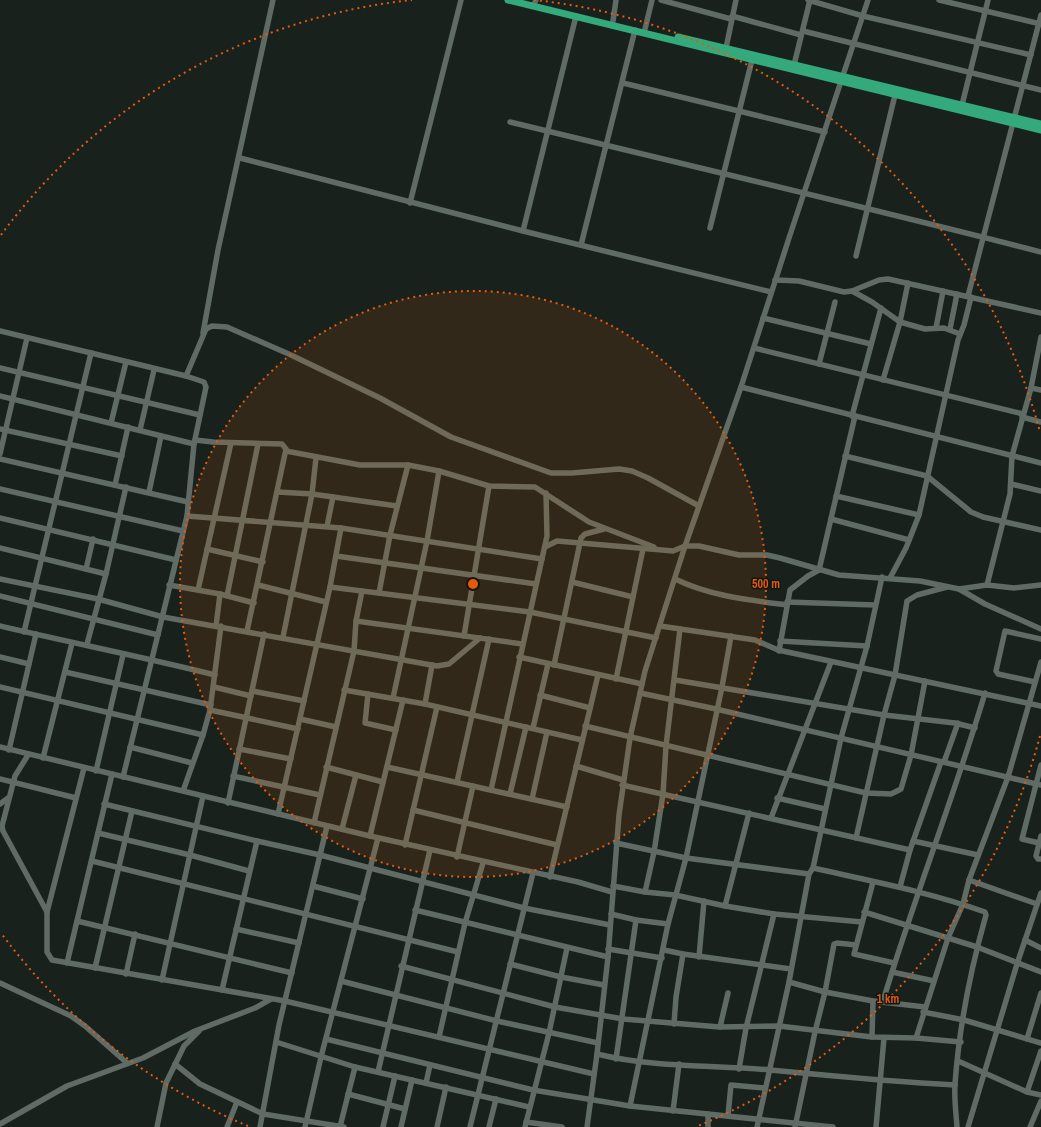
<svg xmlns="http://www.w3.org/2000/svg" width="1041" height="1127" font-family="'Archivo Narrow',sans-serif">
<rect width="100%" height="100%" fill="#18211c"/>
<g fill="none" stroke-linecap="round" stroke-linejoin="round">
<!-- minor -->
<g stroke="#5f6b64" stroke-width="5.5">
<polyline points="661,0 731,19"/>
<polyline points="808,0 863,16 1031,55"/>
<polyline points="868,0 790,235 741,387 1041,463"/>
<polyline points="939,0 1041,24"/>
<polyline points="535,2 536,0"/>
<polyline points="732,16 801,35"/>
<polyline points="613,21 616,0"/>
<polyline points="645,29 652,0"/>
<polyline points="803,31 1041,90"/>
<polyline points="726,48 736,0"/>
<polyline points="794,65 810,0"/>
<polyline points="623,83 825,132"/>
<polyline points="962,105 988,0"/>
<path d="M510 122C687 165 865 207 1041 252"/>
<polyline points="240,158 523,231 771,292"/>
<polyline points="410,203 461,0"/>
<polyline points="710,228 752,60"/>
<polyline points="523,231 576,16"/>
<polyline points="581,245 635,30"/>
<polyline points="856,256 895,95"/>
<polyline points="775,280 799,281 844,292 852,291 879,280 888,279 1041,313"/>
<polyline points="852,291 872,302 900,322 925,329 944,328 960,334"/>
<polyline points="968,296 1041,15"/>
<polyline points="763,318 871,344"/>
<polyline points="936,328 943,291"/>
<polyline points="950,329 957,294"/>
<polyline points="0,331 186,376 206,329 212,326 227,327 291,355 380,398 451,437 551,473 572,473 619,469 632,471 648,478 699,506"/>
<polyline points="203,333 218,250 273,0"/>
<polyline points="754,348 1023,414"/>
<polyline points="819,364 835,302"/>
<polyline points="0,368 200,415"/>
<polyline points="883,380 900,322 908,283"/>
<polyline points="1031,388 1041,390"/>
<polyline points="0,396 194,444"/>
<polyline points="852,416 881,308"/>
<polyline points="1022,417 1041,422"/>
<polyline points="111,423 126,362"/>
<polyline points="0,429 122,456"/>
<polyline points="140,430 154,370"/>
<polyline points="195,440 213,442 282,444 286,449 247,631"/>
<polyline points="286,451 360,465 408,465 439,471 489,486 535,487 589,522 654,547"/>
<polyline points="0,454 27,338"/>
<polyline points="845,456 927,476 971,512 983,517 1041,530"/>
<polyline points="0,459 188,502"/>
<polyline points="1011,484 1041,491"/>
<polyline points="115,485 128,427"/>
<polyline points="0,489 183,531"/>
<polyline points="149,492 161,436"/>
<polyline points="278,492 312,494 397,506"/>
<polyline points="836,496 919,515"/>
<polyline points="187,516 341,528 542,559"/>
<polyline points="0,518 176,560"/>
<polyline points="831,519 909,540"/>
<polyline points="327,526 333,497"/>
<polyline points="545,547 557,541 662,550 673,551 685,546 699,546 739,555 767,555 780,558 839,575 920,581 959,589 987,585 1014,588 1041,585"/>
<polyline points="0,548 106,574"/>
<polyline points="207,549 263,562"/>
<polyline points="336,556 536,584"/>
<polyline points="86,569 93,539"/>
<polyline points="890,578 906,548 919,515 958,340 964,325 971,297"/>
<polyline points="0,579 98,599 163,617 437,666 449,664 480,638"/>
<path d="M675 579C710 596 748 600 787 605"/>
<polyline points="572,582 633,597"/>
<polyline points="169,585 220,594 254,603"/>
<polyline points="258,585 326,602"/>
<polyline points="987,585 1010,494 1012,456 1031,388 1041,337"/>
<polyline points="330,587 530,612 656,638"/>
<polyline points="959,589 985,604 1041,629"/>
<polyline points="198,590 231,443"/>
<polyline points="379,593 390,535 408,465"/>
<polyline points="0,596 158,635"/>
<polyline points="227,596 258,444"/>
<polyline points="787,602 875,605"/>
<polyline points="356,621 522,644"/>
<path d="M0 626C72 643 143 657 215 675"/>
<polyline points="216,626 220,594"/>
<polyline points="660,626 755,640 778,650 1041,706"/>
<polyline points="24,632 91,353"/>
<polyline points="464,636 489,486"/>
<polyline points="283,637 312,494 316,458"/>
<polyline points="780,641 867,646"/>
<polyline points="87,644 106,574 126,487"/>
<polyline points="779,651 790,590 808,576 819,570 855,416"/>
<polyline points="0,657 29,664"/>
<polyline points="519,657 642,684"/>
<polyline points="554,665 581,538 585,534 604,529"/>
<polyline points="65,672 211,705"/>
<polyline points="616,679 643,549"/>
<polyline points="675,680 884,715 955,723 975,728"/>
<polyline points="1035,682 998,674 996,671 1005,631 1041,639"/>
<polyline points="0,687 203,735"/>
<polyline points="214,687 251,696"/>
<polyline points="344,690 425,704 582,740"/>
<polyline points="252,691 304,701"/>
<polyline points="640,693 716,709 1041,785"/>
<polyline points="368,694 365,723 396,730"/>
<polyline points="540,695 590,708"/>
<polyline points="393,698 427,541 439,471"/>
<polyline points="425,704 432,665"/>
<polyline points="210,710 298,729"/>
<polyline points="300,719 336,727"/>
<polyline points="585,726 866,793 891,794 901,789 911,755 925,681"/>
<polyline points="533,728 548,664"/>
<polyline points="0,747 370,836 578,882 612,892"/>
<polyline points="130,747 192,763"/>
<polyline points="239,749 291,759"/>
<polyline points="9,750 36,634"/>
<polyline points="28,755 15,776 2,826 3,831 47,912"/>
<polyline points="43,758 72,643"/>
<polyline points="944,762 958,723"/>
<polyline points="576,766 623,780"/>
<polyline points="326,767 383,782"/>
<polyline points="387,767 567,807"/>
<polyline points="84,768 47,912 47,952 52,960 285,1001 594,1074"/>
<polyline points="96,771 123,655"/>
<polyline points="233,776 320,795"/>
<polyline points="123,777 187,516 194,444 206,387 204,382 186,376"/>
<polyline points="0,779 76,798"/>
<polyline points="457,782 489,639"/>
<polyline points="622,785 910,850"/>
<polyline points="491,790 547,536 546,493"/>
<polyline points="183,791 203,735 210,710 221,626"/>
<polyline points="510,794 526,727"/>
<polyline points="777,798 825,809"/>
<polyline points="532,799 547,732"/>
<polyline points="228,803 264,634"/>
<polyline points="0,804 8,798"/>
<polyline points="104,804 257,841 320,855 524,908 610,925"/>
<polyline points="413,810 557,845"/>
<polyline points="278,814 330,587 341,528"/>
<polyline points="771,818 831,662"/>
<polyline points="314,823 354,651 356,621 362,591"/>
<polyline points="342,829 356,775"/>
<polyline points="98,833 190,855 249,871"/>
<polyline points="370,836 403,700"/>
<polyline points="1041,836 1036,856 1038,859 1041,859"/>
<polyline points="856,838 884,715 895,675 907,601 917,595 947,587"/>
<polyline points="913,841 978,855"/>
<polyline points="616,843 686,858 809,874"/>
<polyline points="1039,843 1022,839 1041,765"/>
<polyline points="405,845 437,707"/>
<polyline points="457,857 473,786"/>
<polyline points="92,861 458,952"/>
<path d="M813 868C871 881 929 892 985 912L986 915C971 968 959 1029 955 1084 954 1098 956 1113 957 1127"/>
<polyline points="550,877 598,675"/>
<polyline points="969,880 1037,904"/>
<polyline points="873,882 854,954 894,963"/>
<polyline points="313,886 363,899"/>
<polyline points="613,886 645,892 675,895 725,906 774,914 862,922"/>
<polyline points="900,887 910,850 941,762"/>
<polyline points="645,892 654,852 663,794 666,746 680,629"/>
<polyline points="725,906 749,813"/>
<polyline points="415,910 608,957"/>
<polyline points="864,912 977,947 1041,972"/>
<polyline points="611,914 636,920 668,924"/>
<polyline points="77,921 292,973"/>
<polyline points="236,929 299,943"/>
<polyline points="1025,940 1041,948"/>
<polyline points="608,949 662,958"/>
<polyline points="664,950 683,954 791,969"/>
<polyline points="699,957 704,901"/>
<polyline points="67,963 112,774"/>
<polyline points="510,964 561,977 604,985"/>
<polyline points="401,966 555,1007 623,1019 720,1027 779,1026 872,1037 916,1038 961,1042"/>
<polyline points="95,968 132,811"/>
<polyline points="892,972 934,981"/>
<polyline points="126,974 135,934"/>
<polyline points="162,980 203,796"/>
<polyline points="341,981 497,1021 598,1043"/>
<polyline points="789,982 825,992 873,1001 925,1007"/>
<polyline points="0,983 71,1016 85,1026 127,1063"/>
<polyline points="222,990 257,841"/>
<path d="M883 1001C914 898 954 797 985 693"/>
<polyline points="923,1012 964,1020 1041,1043"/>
<polyline points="674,1024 676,997 683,954"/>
<polyline points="720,1027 728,993"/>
<polyline points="439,1037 465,923 483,863"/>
<polyline points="872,1037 873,1001"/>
<polyline points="916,1038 948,938 963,904 969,880 1008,777 1041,662"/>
<polyline points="326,1039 533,1090 630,1106 833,1127"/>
<polyline points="1027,1039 1041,993"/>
<polyline points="276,1042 355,1067 529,1107"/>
<path d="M597 1054C654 1068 713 1065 770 1070 832 1076 893 1082 955 1085"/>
<polyline points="616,1059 636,920"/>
<polyline points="958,1061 1027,1092 1041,1095"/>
<polyline points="175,1064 200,1084 263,1114 344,1127"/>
<polyline points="739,1069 746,1028 774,914"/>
<polyline points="378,1072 430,850"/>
<polyline points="426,1083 430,1065"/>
<polyline points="1027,1092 1041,1051"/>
<polyline points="348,1094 405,1109"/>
<polyline points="630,1106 668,924 686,858 722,687 731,636"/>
<polyline points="673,1111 679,1064"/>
<polyline points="728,1115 731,1085 765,1088"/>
<polyline points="526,1122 562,1127"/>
<polyline points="0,1124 67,1086 143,1058 195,1031 255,1008 271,999"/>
<polyline points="157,1127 166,1083 184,1046 199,1031"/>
<polyline points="227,1127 237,1102"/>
<polyline points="260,1127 279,1025 327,826"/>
<polyline points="305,1127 321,1057 378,838"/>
<polyline points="340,1127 355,1067"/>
<polyline points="383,1127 395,1076"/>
<polyline points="401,1127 412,1080"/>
<polyline points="437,1127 446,1087"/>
<polyline points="470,1127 533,873"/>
<polyline points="489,1127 496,1099"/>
<polyline points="525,1127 549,1033 567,948"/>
<polyline points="587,1127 597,1054 608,957 619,815 630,738 645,671 685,546 741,387"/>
<polyline points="708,1127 708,1114"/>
<polyline points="757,1127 789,982 809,874 813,868 841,738 867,646 882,577"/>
<polyline points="795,1127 815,1032 825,992 834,944 837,943 856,945"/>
<polyline points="876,1127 884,1038"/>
<polyline points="968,1127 1017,964 1041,893"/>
<polyline points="1030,1127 1041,1101"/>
</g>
<!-- major -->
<g stroke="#34a97b" stroke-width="7">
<polyline points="508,0 1041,130"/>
<polyline points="678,37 1041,124"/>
</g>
</g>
<!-- distance rings -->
<circle cx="473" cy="584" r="293" fill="#e8590c" fill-opacity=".12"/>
<g fill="none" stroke="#e8590c" stroke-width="2" stroke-dasharray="2 4">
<circle cx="473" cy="584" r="293"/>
<path d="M1040 736A587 587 0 0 1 698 1126M248 1126A587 587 0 0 1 1 933M1 235A587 587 0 0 1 412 0M534 0A587 587 0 0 1 1040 432"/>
</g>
<circle cx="473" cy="584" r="6" fill="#e8590c" stroke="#0f1813" stroke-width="2"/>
<g font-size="12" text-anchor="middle" font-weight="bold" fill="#e8590c" stroke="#0f1813" stroke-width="3" stroke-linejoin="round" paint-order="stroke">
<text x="766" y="588">500 m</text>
<text x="888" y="1003">1 km</text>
</g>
</svg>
